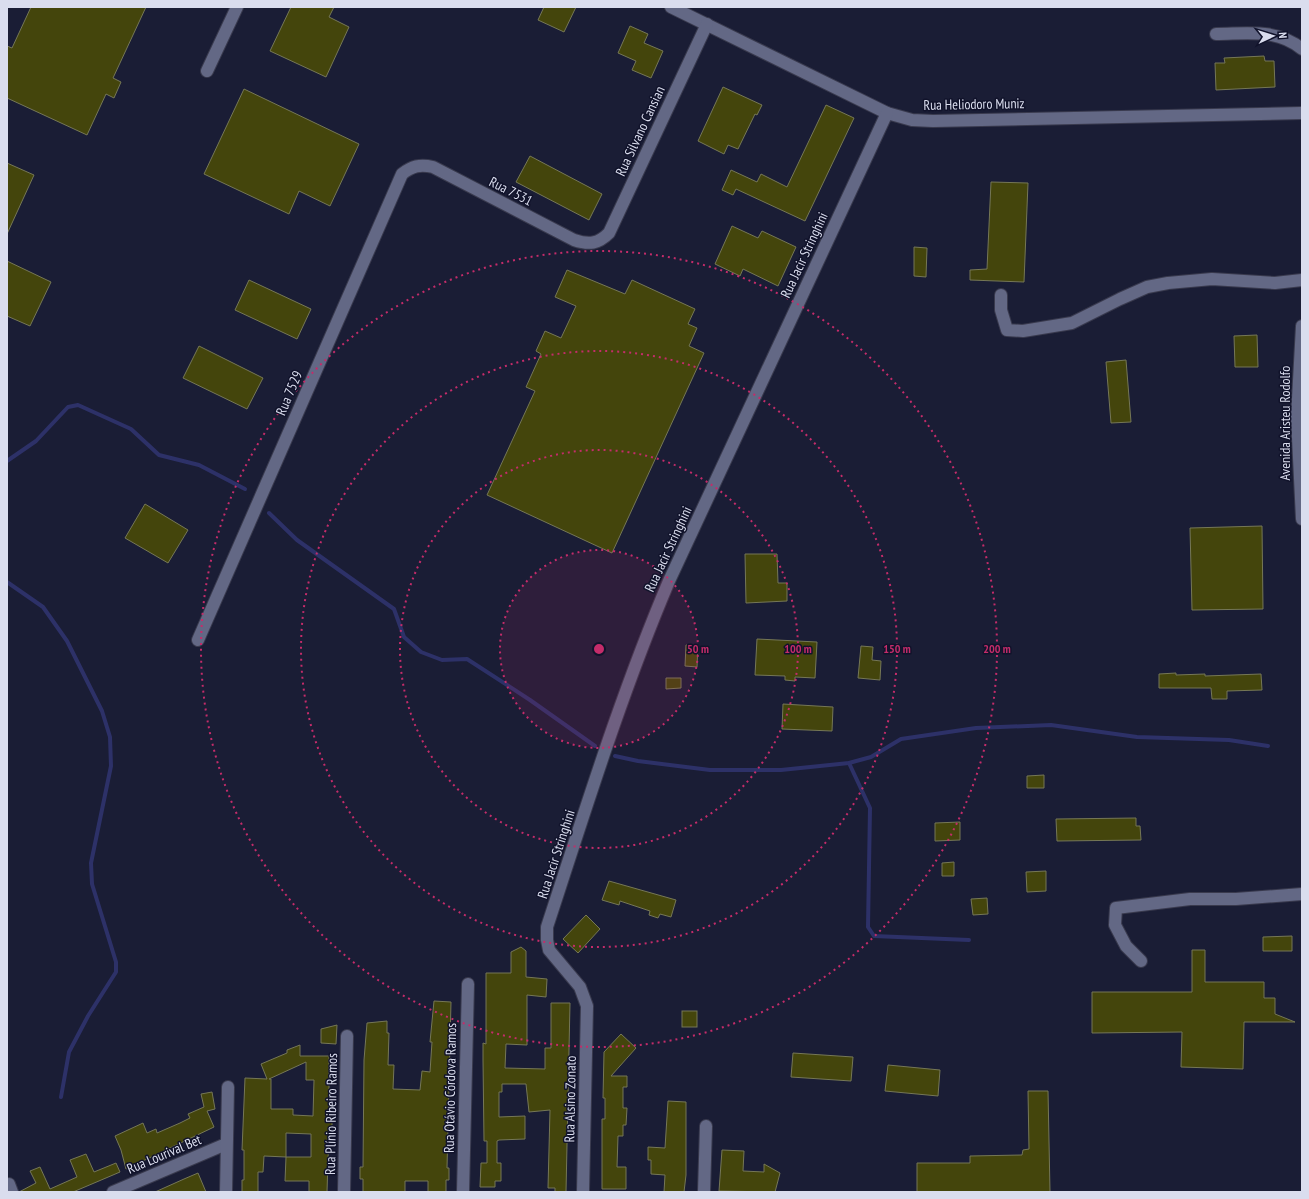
<svg xmlns="http://www.w3.org/2000/svg" width="1309" height="1199" font-family="'PT Sans Narrow',sans-serif">
<rect width="100%" height="100%" fill="#1a1d35"/>
<g fill="none" stroke-linecap="round" stroke-linejoin="round">
<!-- stream -->
<g stroke="#2d3168" stroke-width="4">
<polyline points="7,461 36,441 68,407 78,405 131,429 159,455 199,465 245,489"/>
<polyline points="269,513 297,540 394,609 404,637 421,652 442,660 467,659 530,700 595,746"/>
<polyline points="7,582 43,607 67,641 102,711 110,737 111,766 91,863 92,884 116,962 116,972 88,1016 69,1052 61,1097"/>
<polyline points="615,756 638,761 710,770 781,770 849,763 871,757 901,739 976,728 1051,725 1137,737 1229,740 1268,746"/>
<polyline points="849,763 870,808 868,927 874,936 969,940"/>
</g>
</g>
<!-- building -->
<g fill="#44450c" stroke="#757757" fill-rule="evenodd">
<polygon points="31,7 146,7 113,78 121,82 114,98 106,94 87,135 7,98 7,46 12,48"/>
<polygon points="291,7 334,7 329,17 349,27 326,77 270,51"/>
<polygon points="544,7 576,7 564,32 538,20"/>
<polygon points="630,26 648,34 644,43 663,51 651,78 632,70 636,61 618,53"/>
<polygon points="1264,56 1265,61 1274,61 1275,87 1216,90 1215,63 1225,63 1224,58"/>
<polygon points="723,87 762,105 757,115 755,114 738,149 728,145 724,154 698,141"/>
<polygon points="244,89 359,144 330,206 299,191 289,214 204,174"/>
<polygon points="826,105 854,118 805,221 736,189 733,195 722,190 731,170 757,182 761,174 787,187"/>
<polygon points="530,156 602,194 589,220 516,182"/>
<polygon points="7,163 34,175 7,234"/>
<polygon points="991,182 1028,183 1024,282 970,280 970,270 987,269"/>
<polygon points="732,226 758,238 762,231 796,247 778,286 743,269 740,276 715,264"/>
<polygon points="914,247 927,248 926,277 914,276"/>
<polygon points="7,261 51,282 30,326 7,316"/>
<polygon points="567,270 625,294 632,280 695,309 688,324 697,328 689,346 704,353 612,553 487,495 535,391 526,387 541,354 536,351 545,331 561,338 576,306 555,297"/>
<polygon points="249,280 311,309 297,339 235,310"/>
<polygon points="1257,335 1258,367 1235,367 1234,336"/>
<polygon points="199,346 263,378 247,409 183,378"/>
<polygon points="1126,360 1131,422 1111,423 1106,362"/>
<polygon points="145,504 188,530 168,563 125,538"/>
<polygon points="1262,526 1263,609 1192,610 1190,528"/>
<polygon points="745,554 777,554 778,583 787,583 787,601 746,603"/>
<polygon points="757,639 817,642 815,678 795,677 795,681 785,680 785,676 755,675"/>
<polygon points="686,645 698,645 697,667 685,666"/>
<polygon points="861,646 873,647 872,660 881,661 880,680 858,678"/>
<polygon points="1176,673 1176,675 1205,674 1205,676 1261,674 1262,690 1227,691 1227,699 1212,699 1211,688 1159,688 1159,674"/>
<polygon points="666,678 681,678 681,688 666,689"/>
<polygon points="783,704 833,707 832,731 782,729"/>
<polygon points="1044,775 1044,788 1027,788 1027,776"/>
<polygon points="1136,818 1136,826 1140,826 1141,840 1057,841 1056,819"/>
<polygon points="960,822 960,840 935,841 935,823"/>
<polygon points="954,862 954,876 942,876 942,863"/>
<polygon points="1046,871 1046,891 1027,892 1026,872"/>
<polygon points="609,881 676,900 671,917 660,914 658,918 649,915 650,911 620,901 619,905 602,900"/>
<polygon points="987,898 988,914 973,915 971,899"/>
<polygon points="586,915 600,929 578,953 563,939"/>
<polygon points="1292,936 1292,951 1263,951 1263,937"/>
<polygon points="521,947 526,951 526,977 547,979 546,997 527,995 527,1045 506,1044 505,1068 545,1069 545,1048 551,1048 551,1003 570,1003 566,1192 555,1192 555,1188 548,1188 550,1110 529,1112 526,1084 502,1084 502,1092 499,1092 499,1117 525,1116 525,1139 499,1140 497,1141 497,1163 501,1163 501,1181 495,1181 495,1187 480,1187 481,1163 487,1163 487,1141 484,1141 483,1060 483,1043 486,1044 486,973 511,973 511,952"/>
<polygon points="1192,950 1205,950 1205,982 1264,982 1264,998 1275,998 1275,1014 1295,1022 1244,1022 1243,1069 1181,1067 1182,1032 1092,1033 1092,992 1192,992"/>
<polygon points="434,1001 451,1002 447,1168 449,1168 449,1180 446,1180 446,1192 428,1192 428,1181 405,1181 405,1192 363,1192 363,1179 360,1179 360,1167 363,1167 364,1060 367,1023 387,1021 387,1033 389,1033 388,1065 394,1065 393,1089 420,1090 422,1071 430,1072 432,1042 430,1042"/>
<rect x="682" y="1011" width="15" height="16"/>
<polygon points="337,1025 336,1044 321,1043 321,1029"/>
<polygon points="621,1034 636,1048 611,1076 627,1076 627,1087 623,1087 623,1108 627,1108 626,1125 623,1125 623,1136 618,1136 617,1167 626,1167 626,1189 602,1189 602,1119 605,1119 605,1098 603,1098 604,1052"/>
<path d="M300 1045V1056H329V1116H332V1128H329L327 1192H309V1181H285L286 1157 264 1156 263 1172H258V1192H242V1180H244V1150H242L245 1078 267 1079 261 1064 287 1053V1050ZM306 1062V1080H314L313 1116 293 1115V1109H271V1079H269ZM286 1133 311 1134V1157H286Z"/>
<polygon points="793,1053 853,1057 851,1081 791,1077"/>
<polygon points="888,1065 940,1070 938,1096 885,1091"/>
<polygon points="1028,1091 1048,1091 1050,1192 917,1192 917,1163 970,1163 970,1156 1022,1155 1023,1150 1029,1149"/>
<polygon points="212,1092 215,1109 207,1111 214,1127 126,1169 121,1150 115,1136 143,1123 147,1133 156,1129 157,1133 180,1123 190,1118 188,1114 204,1107 201,1094"/>
<polygon points="668,1101 686,1102 686,1175 684,1192 664,1192 665,1175 651,1174 651,1160 648,1160 648,1147 665,1148"/>
<polygon points="722,1150 744,1151 743,1171 764,1172 764,1164 780,1173 775,1192 719,1191"/>
<polygon points="86,1154 94,1172 116,1163 120,1172 73,1192 19,1192 36,1183 30,1171 40,1167 50,1189 77,1177 70,1160"/>
<polygon points="198,1173 206,1192 155,1192 184,1179"/>
</g>
<g fill="none" stroke-linecap="round" stroke-linejoin="round">
<defs>
<g id="minor">
<polyline points="671,7 887,113 912,120 933,121 1302,113"/>
<path d="M1216 34C1246 34 1277 28 1302 49"/>
<polyline points="207,71 237,7"/>
<polyline points="1001,295 1001,310 1007,330 1023,331 1072,323 1120,299 1147,287 1168,283 1212,279 1275,283 1302,280"/>
<polyline points="1302,326 1297,417 1302,519"/>
<path d="M198 640 402 174C412 166 420 164 433 167L574 240C589 245 598 244 609 233L707 24"/>
<polyline points="1141,961 1126,946 1115,925 1116,908 1190,899 1236,899 1302,894"/>
<polyline points="9,1184 12,1192"/>
<polyline points="113,1192 226,1144"/>
<polyline points="226,1192 228,1087"/>
<polyline points="344,1192 347,1036"/>
<polyline points="463,1192 468,984"/>
<path d="M583 1192 587 1006 580 987 549 950 547 940V927C585 811 621 694 669 581L887 113"/>
<polyline points="704,1192 706,1126"/>
</g>
</defs>
<!-- minor casing -->
<use href="#minor" stroke="#393a4e" stroke-width="14"/>
<!-- minor -->
<use href="#minor" stroke="#636885" stroke-width="12"/>
</g>
<!-- distance rings -->
<circle cx="599" cy="649" r="99" fill="#c42c6a" fill-opacity=".12"/>
<g fill="none" stroke="#c42c6a" stroke-width="2" stroke-dasharray="2 4">
<circle cx="599" cy="649" r="99"/>
<circle cx="599" cy="649" r="199"/>
<circle cx="599" cy="649" r="298"/>
<circle cx="599" cy="649" r="398"/>
</g>
<g text-anchor="middle" stroke-width="3" stroke-linejoin="round" paint-order="stroke">
<!-- street labels -->
<g font-size="14" fill="#daddee" stroke="#11132b">
<text transform="translate(974 104) rotate(-1)" y="5">Rua Heliodoro Muniz</text>
<text transform="translate(640 131) rotate(-65)" y="5">Rua Silvano Cansian</text>
<text transform="translate(511 191) rotate(27)" y="5">Rua 7531</text>
<text transform="translate(804 255) rotate(-65)" y="5">Rua Jacir Stringhini</text>
<text transform="translate(289 393) rotate(-67)" y="5">Rua 7529</text>
<text transform="translate(1285 423) rotate(-90)" y="5">Avenida Aristeu Rodolfo</text>
<text transform="translate(668 549) rotate(-65)" y="5">Rua Jacir Stringhini</text>
<text transform="translate(556 854) rotate(-72)" y="5">Rua Jacir Stringhini</text>
<text transform="translate(450 1088) rotate(-89)" y="5">Rua Otávio Córdova Ramos</text>
<text transform="translate(570 1099) rotate(-89)" y="5">Rua Alsino Zonato</text>
<text transform="translate(331 1114) rotate(-89)" y="5">Rua Plínio Ribeiro Ramos</text>
<text transform="translate(164 1154) rotate(-23)" y="5">Rua Lourival Bet</text>
</g>
</g>
<circle cx="599" cy="649" r="6" fill="#c42c6a" stroke="#11132b" stroke-width="2"/>
<g font-size="12" text-anchor="middle" font-weight="bold" fill="#c42c6a" stroke="#11132b" stroke-width="3" stroke-linejoin="round" paint-order="stroke">
<text x="698" y="653">50 m</text>
<text x="798" y="653">100 m</text>
<text x="897" y="653">150 m</text>
<text x="997" y="653">200 m</text>
</g>
<!-- border -->
<rect width="1309" height="1199" fill="none" stroke="#daddee" stroke-width="16"/>
<!-- north arrow -->
<g transform="translate(1273 36) rotate(86)" stroke="#11132b" stroke-width="3" paint-order="stroke">
<path d="M0-3L7 15L0 10L-7 15Z" fill="#daddee"/>
<text y="-6" font-size="11" font-weight="bold" text-anchor="middle" fill="#daddee">N</text>
</g>
</svg>
